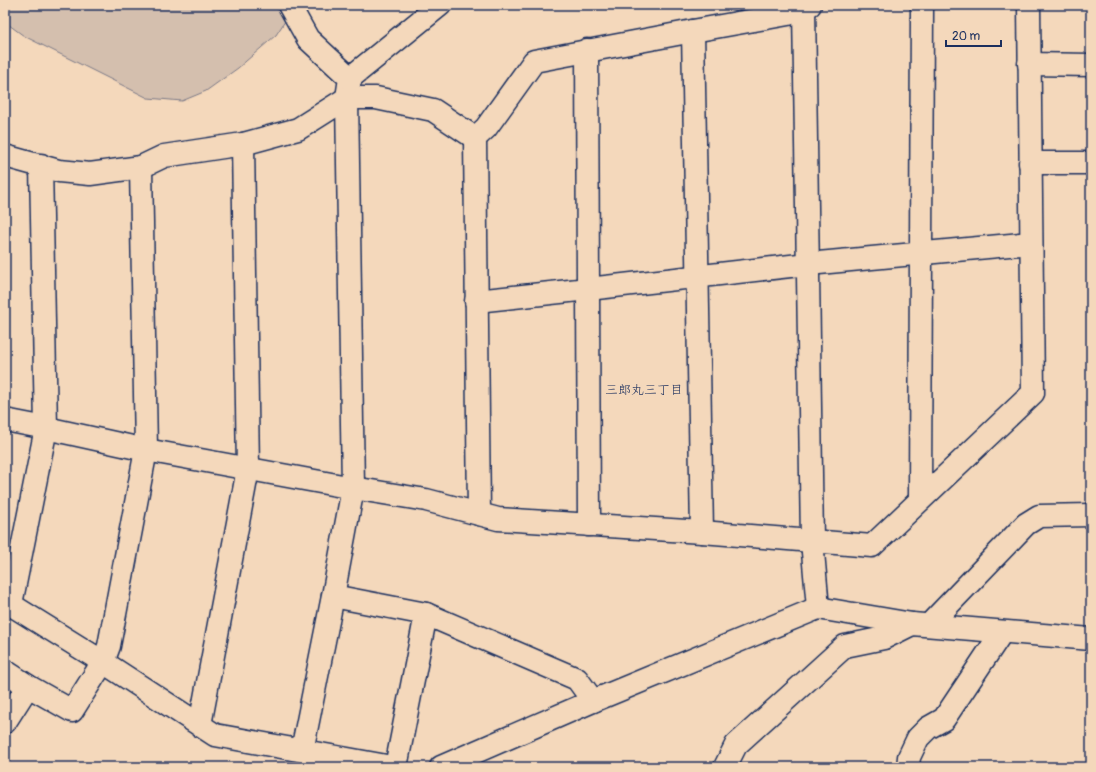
<svg xmlns="http://www.w3.org/2000/svg" width="1096" height="772" font-family="Pangolin,'Klee One',sans-serif">
<rect width="100%" height="100%" fill="#f4d8bb"/>
<filter id="ink" filterUnits="userSpaceOnUse"><feTurbulence type="fractalNoise" baseFrequency=".025" numOctaves="2"/><feDisplacementMap in="SourceGraphic" scale="8" xChannelSelector="R" yChannelSelector="G"/><feConvolveMatrix kernelMatrix="1 2 1 2 8 2 1 2 1" color-interpolation-filters="sRGB"/></filter>
<g filter="url(#ink)">
<!-- green -->
<polygon fill="#d4bfae" stroke="#787786" points="5,5 292,5 291,12 276,35 238,68 206,91 182,101 148,98 24,36 5,22"/>
<g fill="none" stroke-linecap="round" stroke-linejoin="round">
<defs>
<g id="minor">
<polyline points="289,5 308,39 350,78 347,98 353,488 333,596 302,751"/>
<polyline points="804,8 812,541 818,608"/>
<polyline points="693,31 702,532"/>
<polyline points="587,50 589,525"/>
<polyline points="1029,64 1091,65"/>
<polyline points="350,78 440,5"/>
<polyline points="475,138 486,128 534,61 693,31 788,14 810,5"/>
<polyline points="475,138 479,514"/>
<polyline points="5,156 59,171 90,174 141,167 164,156 243,144 298,129 347,98 376,98 433,110 475,138"/>
<polyline points="1030,163 1091,163"/>
<polyline points="476,301 588,289 808,264 1031,243"/>
<polyline points="5,420 46,428 146,450 353,488 426,500 498,519 702,532 872,546 1033,393 1029,5"/>
<polyline points="920,500 922,5"/>
<polyline points="333,596 426,614 396,767"/>
<polyline points="5,601 103,662 215,735 392,767"/>
<polyline points="11,604 46,428 41,165"/>
<polyline points="426,614 577,679 593,701"/>
<polyline points="929,625 1026,524 1039,516 1091,515"/>
<polyline points="5,671 28,686 72,711 103,662 109,646 146,450 141,167"/>
<polyline points="5,722 28,686"/>
<polyline points="200,725 248,469 243,144"/>
<polyline points="441,767 593,701 818,608 912,624 1091,639"/>
<polyline points="725,767 736,745 845,646 884,638 912,624"/>
<polyline points="908,767 909,757 918,738 928,728 944,719 1002,632"/>
</g>
</defs>
<!-- minor casing -->
<use href="#minor" stroke="#1b2f5e" stroke-width="25"/>
<!-- minor -->
<use href="#minor" stroke="#f4d8bb" stroke-width="22"/>
</g>
</g>
<g text-anchor="middle" stroke-width="3" stroke-linejoin="round" paint-order="stroke">
<!-- neighbourhood labels -->
<g font-size="13" fill="#1b2f5e" stroke="#f4d8bb">
<text x="644" y="394">三郎丸三丁目</text>
</g>
</g>
<!-- margin -->
<rect width="1096" height="772" fill="none" stroke="#f4d8bb" stroke-width="20"/>
<rect x="10" y="10" width="1076" height="752" fill="none" stroke="#1b2f5e" stroke-width="1.5" filter="url(#ink)"/>
<!-- scale -->
<path d="M946 40v6h55v-6" fill="none" stroke="#1b2f5e" stroke-width="2"/>
<text x="952" y="40" font-size="12" fill="#1b2f5e" stroke="#f4d8bb" stroke-width="3" paint-order="stroke">20 m</text>
</svg>
